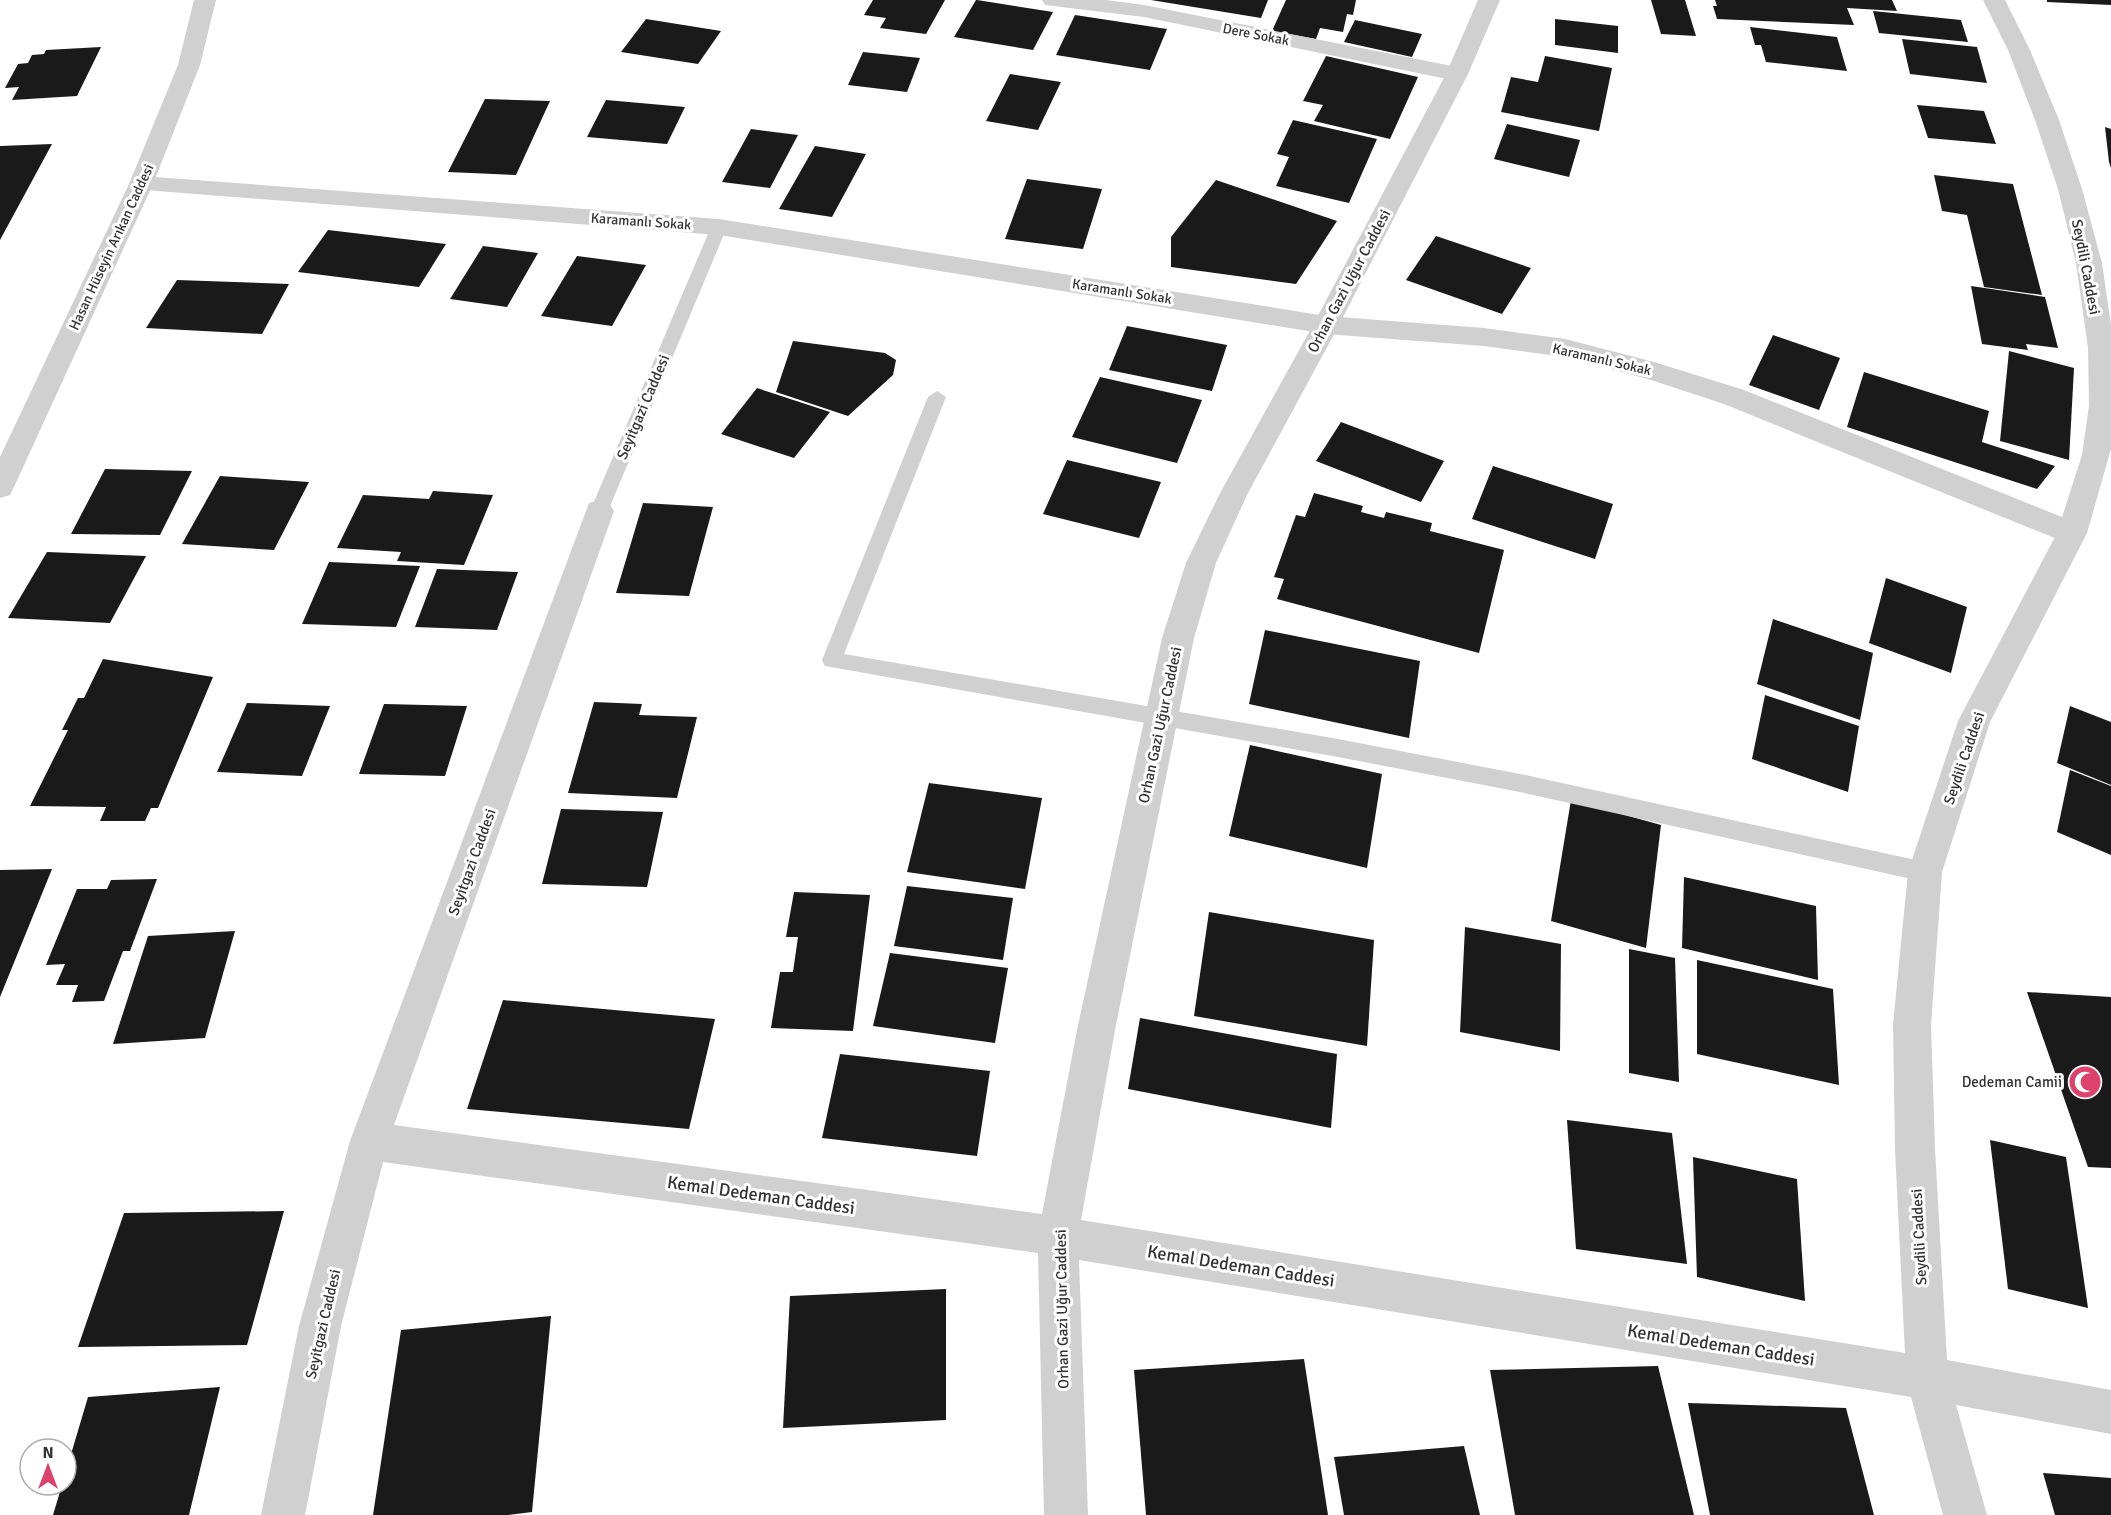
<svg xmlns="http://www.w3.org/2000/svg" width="2111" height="1515" font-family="Signika,sans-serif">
<rect width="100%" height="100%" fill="#fff"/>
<!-- building -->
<g fill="#1a1a1a">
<polygon points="873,0 945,0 926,34 880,28 886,18 864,15"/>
<polygon points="976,0 977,0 1053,12 1033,50 954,37"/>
<polygon points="1151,0 1268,0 1261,18"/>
<polygon points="1286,0 1356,0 1353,15 1347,14 1343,32 1320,28 1316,39 1272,31"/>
<polygon points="1651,0 1685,0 1696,36 1661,34"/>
<polygon points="1715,0 1892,0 1897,11 1847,8 1854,25 1717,19 1713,6 1717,6"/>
<polygon points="2047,0 2111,0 2111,5 2047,2"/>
<polygon points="1873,11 1961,20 1968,42 1879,33"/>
<polygon points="1075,15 1167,29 1150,70 1056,55"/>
<polygon points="646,19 721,31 698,64 621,52"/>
<polygon points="1555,19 1618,26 1618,53 1555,45"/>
<polygon points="1355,20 1422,34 1412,57 1344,42"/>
<polygon points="1750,27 1837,37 1847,71 1766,62 1761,45 1755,45"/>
<polygon points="1902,39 1977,47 1987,83 1910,74"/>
<polygon points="101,47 77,96 12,100 19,87 5,88 18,64 28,63 32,55 44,54 46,50"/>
<polygon points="863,52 920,58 907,92 848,85"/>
<polygon points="1326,56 1418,77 1390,139 1314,121 1323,105 1303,101"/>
<polygon points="1545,56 1612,68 1599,131 1501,112 1511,77 1538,82"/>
<polygon points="1010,74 1061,82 1038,130 986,121"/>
<polygon points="485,99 550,101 516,175 448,172"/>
<polygon points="606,100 685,107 667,144 587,137"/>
<polygon points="1917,105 1984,111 1996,144 1928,138"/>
<polygon points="1293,120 1377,139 1349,203 1276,186 1289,157 1277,154"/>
<polygon points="1507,124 1580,140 1569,177 1494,159"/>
<polygon points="2105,127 2111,129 2111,168 2109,162"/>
<polygon points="751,129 798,135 770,188 722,182"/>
<polygon points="52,144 0,240 0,146"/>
<polygon points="815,146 866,154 832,217 779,209"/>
<polygon points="1934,175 2013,184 2042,295 1984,287 1967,215 1942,211"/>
<polygon points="1027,179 1102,189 1083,249 1005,239"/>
<polygon points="1216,180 1337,221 1296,284 1171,267 1171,237"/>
<polygon points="328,230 446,244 419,287 298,272"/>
<polygon points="1436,236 1531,268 1502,314 1406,280"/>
<polygon points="483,246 538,253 507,307 450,299"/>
<polygon points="577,256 646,265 612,326 541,316"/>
<polygon points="177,280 289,284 262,334 146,328"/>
<polygon points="1971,286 2045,297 2058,348 2026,344 2028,350 1982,344"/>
<polygon points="1127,326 1227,345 1212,391 1109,370"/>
<polygon points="1773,335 1840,358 1819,410 1749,385"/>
<polygon points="793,341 885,353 896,360 893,375 848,416 776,392"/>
<polygon points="2009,351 2074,368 2069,460 2000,441"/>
<polygon points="1864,372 1989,411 1982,442 2055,466 2037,489 1847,427"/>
<polygon points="1100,377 1202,400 1177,463 1072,437"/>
<polygon points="757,388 830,412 794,458 721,434"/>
<polygon points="1341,422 1444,461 1421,502 1316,461"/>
<polygon points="1067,460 1161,482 1139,538 1043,514"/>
<polygon points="1493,466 1613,504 1595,559 1472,519"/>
<polygon points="105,469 192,471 160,535 71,534"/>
<polygon points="220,476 309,482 274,550 182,544"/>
<polygon points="433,491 493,495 464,565 397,561 401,552 337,548 363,495 429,499"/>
<polygon points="1314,493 1363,506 1361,512 1384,518 1386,512 1432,523 1430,531 1504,550 1479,653 1277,599 1284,579 1274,577 1296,515 1305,517"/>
<polygon points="643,503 713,507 689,596 616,593"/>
<polygon points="47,552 146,556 110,623 8,618"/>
<polygon points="329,562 420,566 396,627 302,624"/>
<polygon points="437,569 518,572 497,630 415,627"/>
<polygon points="1886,578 1967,607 1951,673 1869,643"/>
<polygon points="1773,619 1873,653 1860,720 1757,684"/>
<polygon points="1265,630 1420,661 1409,738 1249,704"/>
<polygon points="103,659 213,677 158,808 151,808 145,821 100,821 106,807 30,806 68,730 62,730 78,698 84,698"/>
<polygon points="1765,695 1859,726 1848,792 1752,759"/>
<polygon points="594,702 642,704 639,715 697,717 677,798 568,793"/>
<polygon points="247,703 330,706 302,776 217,772"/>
<polygon points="384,704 467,706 445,776 359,774"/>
<polygon points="2070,706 2111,722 2111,785 2057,763"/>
<polygon points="1250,745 1382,774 1367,868 1229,836"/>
<polygon points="2070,770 2111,786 2111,855 2057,832"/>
<polygon points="929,783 1042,798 1025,889 907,872"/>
<polygon points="1571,800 1661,825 1646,948 1551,921"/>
<polygon points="561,809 663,812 647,887 542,884"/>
<polygon points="52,869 0,997 0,870"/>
<polygon points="1684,877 1816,906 1818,980 1682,948"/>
<polygon points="157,879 130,951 123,951 104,1001 72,1002 78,985 56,985 65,964 46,965 77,889 107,889 111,880"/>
<polygon points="907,886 1013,898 1003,960 894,946"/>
<polygon points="794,892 870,895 853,1031 771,1028 780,972 793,972 798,937 786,937"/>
<polygon points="1209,912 1374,940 1367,1046 1194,1016"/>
<polygon points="1465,927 1561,944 1560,1051 1460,1032"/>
<polygon points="235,931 205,1038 113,1044 148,936"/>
<polygon points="1629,949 1675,958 1679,1082 1629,1073"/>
<polygon points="890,953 1008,968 995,1043 873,1026"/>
<polygon points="1697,960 1833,989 1839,1085 1697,1054"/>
<polygon points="2027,992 2111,997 2111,1168 2088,1167"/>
<polygon points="503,1000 715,1019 689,1129 467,1109"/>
<polygon points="1140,1018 1337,1054 1331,1128 1128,1089"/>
<polygon points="840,1054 990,1071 977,1156 822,1138"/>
<polygon points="1567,1120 1672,1133 1687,1264 1576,1249"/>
<polygon points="1990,1140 2066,1157 2088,1308 2008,1289"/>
<polygon points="1693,1157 1797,1179 1805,1301 1697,1277"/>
<polygon points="284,1211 247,1345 78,1347 124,1213"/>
<polygon points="946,1289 946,1420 783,1428 790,1296"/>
<polygon points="551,1316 532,1512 508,1515 373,1515 401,1330"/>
<polygon points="1304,1359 1328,1515 1146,1515 1134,1370"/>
<polygon points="1658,1366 1694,1515 1515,1515 1490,1370"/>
<polygon points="220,1387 189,1515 53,1515 62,1485 66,1485 66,1471 88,1397"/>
<polygon points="1688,1403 1846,1408 1874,1515 1710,1515"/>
<polygon points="1464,1446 1480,1515 1344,1515 1334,1457"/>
<polygon points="2043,1473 2111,1478 2111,1515 2055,1515"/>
</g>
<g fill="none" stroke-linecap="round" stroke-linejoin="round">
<!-- service -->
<g fill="#d0d0d0" fill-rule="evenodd">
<polygon points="719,222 727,227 608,511 606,516 592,516 590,511 711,227"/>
<polygon points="937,391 946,397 844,654 1338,739 1520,774 1925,862 1933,865 1936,872 1933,879 1925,882 1520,792 1338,757 825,666 822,660 928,397"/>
</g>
<!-- minor -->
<g fill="#d0d0d0" fill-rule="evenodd">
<polygon points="1042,0 1106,0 1144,5 1457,67 1465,69 1468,74 1465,79 1457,81 1144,17 1053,6 1045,5"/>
<polygon points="141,176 719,219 1326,316 1484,328 1565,339 1654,362 1744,390 2082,525 2087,533 2082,541 2072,544 2062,541 1724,404 1648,379 1565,357 1484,346 1326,334 719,235 132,189 129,184 132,179"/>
</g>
<!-- tertiary -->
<g fill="#d0d0d0" fill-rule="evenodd">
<polygon points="194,0 216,0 200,65 153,184 14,487 10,495 0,498 0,457 129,184 178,65"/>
<polygon points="1478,0 1500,0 1468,74 1339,325 1247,495 1216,563 1194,638 1115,1030 1081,1220 1905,1353 1895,1149 1893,1025 1908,872 1958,721 2057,533 2082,455 2089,406 2088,348 2076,263 2058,189 2035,120 2008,50 1983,0 2005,0 2030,50 2059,120 2082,189 2102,263 2111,325 2111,449 2087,533 1990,722 1942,872 1931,1025 1935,1149 1947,1360 2111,1390 2111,1434 1956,1405 1987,1515 1943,1515 1911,1397 1079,1260 1088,1515 1044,1515 1038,1253 383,1162 341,1326 305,1515 261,1515 299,1326 350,1141 589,503 599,500 609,503 614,511 394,1125 1042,1214 1077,1030 1162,638 1186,563 1219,495 1313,325 1446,74"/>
</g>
</g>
<!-- icons -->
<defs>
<symbol id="mosque-disc" viewBox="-11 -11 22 22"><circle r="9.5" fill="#dc426b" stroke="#fff"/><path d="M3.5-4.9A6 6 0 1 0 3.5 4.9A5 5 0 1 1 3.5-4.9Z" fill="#fff"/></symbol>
</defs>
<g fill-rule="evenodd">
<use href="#mosque-disc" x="2066" y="1063" width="38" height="38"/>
</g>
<g text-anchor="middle" stroke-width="6" stroke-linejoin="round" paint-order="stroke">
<!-- far-street labels -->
<g font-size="14" fill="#333" stroke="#fff">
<text transform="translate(1256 34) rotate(11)" y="5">Dere Sokak</text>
<text transform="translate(641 221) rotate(4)" y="5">Karamanlı Sokak</text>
<text transform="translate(111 247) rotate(-65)" y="5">Hasan Hüseyin Arıkan Caddesi</text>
<text transform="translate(1122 291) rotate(9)" y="5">Karamanlı Sokak</text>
<text transform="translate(1602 359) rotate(13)" y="5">Karamanlı Sokak</text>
</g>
<!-- street labels -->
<g font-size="15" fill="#333" stroke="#fff">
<text transform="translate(2086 267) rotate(79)" y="5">Seydili Caddesi</text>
<text transform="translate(1349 281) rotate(-62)" y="5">Orhan Gazi Uğur Caddesi</text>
<text transform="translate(643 407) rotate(-67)" y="5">Seyitgazi Caddesi</text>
<text transform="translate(1160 725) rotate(-78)" y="5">Orhan Gazi Uğur Caddesi</text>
<text transform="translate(1964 758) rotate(-71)" y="5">Seydili Caddesi</text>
<text transform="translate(472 862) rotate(-70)" y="5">Seyitgazi Caddesi</text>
<text transform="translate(1919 1237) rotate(-93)" y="5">Seydili Caddesi</text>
<text transform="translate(1062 1309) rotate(-91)" y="5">Orhan Gazi Uğur Caddesi</text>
<text transform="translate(323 1324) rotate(-77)" y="5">Seyitgazi Caddesi</text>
</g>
<!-- poi labels -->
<g font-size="15" fill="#333" stroke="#fff" text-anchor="end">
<text x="2062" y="1087">Dedeman Camii</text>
</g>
<!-- near-street labels -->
<g font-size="18" fill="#333" stroke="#fff">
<text transform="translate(761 1195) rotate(8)" y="6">Kemal Dedeman Caddesi</text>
<text transform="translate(1241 1266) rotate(9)" y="6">Kemal Dedeman Caddesi</text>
<text transform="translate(1721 1345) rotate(9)" y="6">Kemal Dedeman Caddesi</text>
</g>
</g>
<!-- north arrow -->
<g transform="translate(48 1467)"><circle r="28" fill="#ffffff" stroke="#adadad" stroke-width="1.5"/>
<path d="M0-4.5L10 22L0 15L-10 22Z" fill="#dc426b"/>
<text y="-9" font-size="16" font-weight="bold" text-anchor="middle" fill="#333333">N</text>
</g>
</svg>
